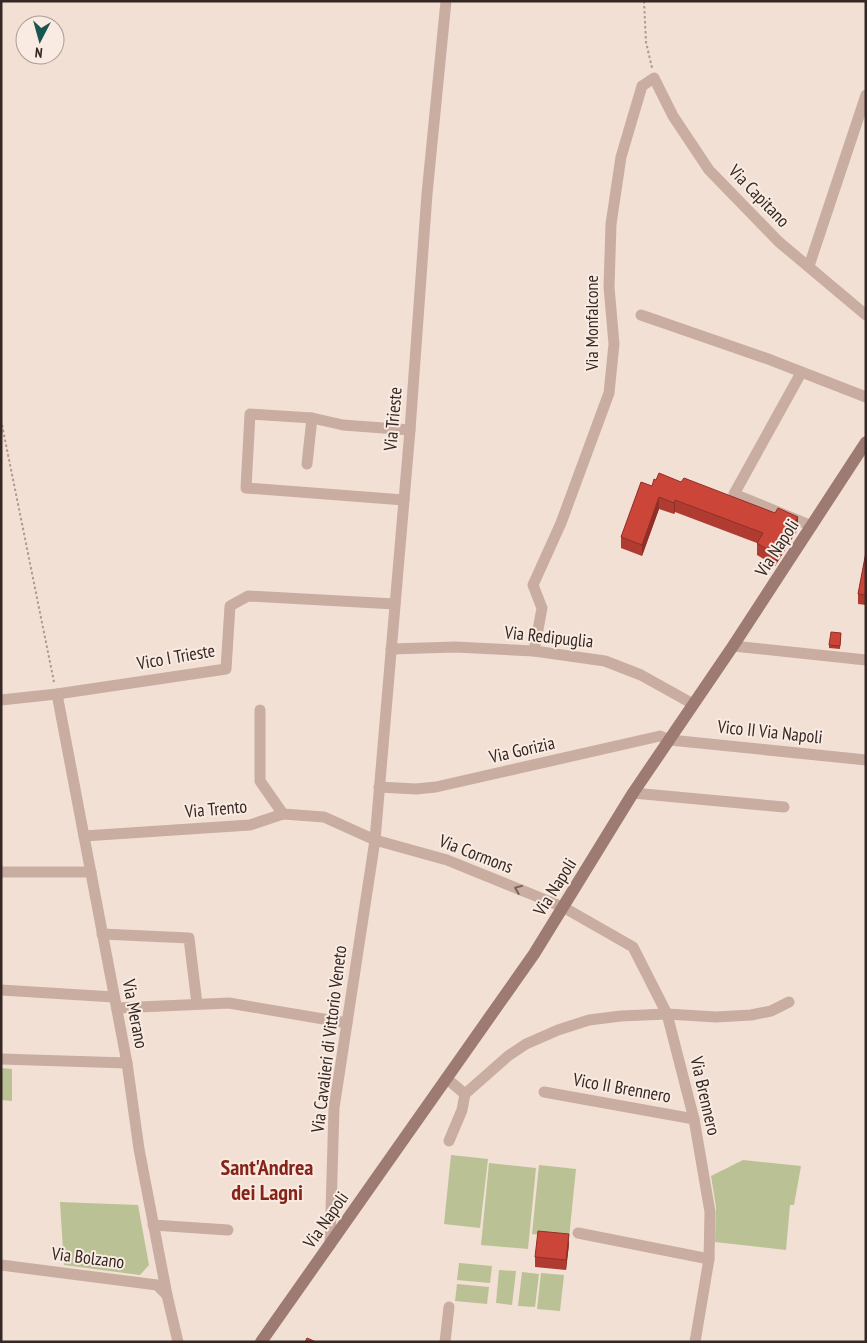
<svg xmlns="http://www.w3.org/2000/svg" width="867" height="1343" font-family="'PT Sans Narrow',sans-serif">
<rect width="100%" height="100%" fill="#f2e0d5"/>
<!-- green -->
<g fill="#b9c195">
<polygon points="1,1068 12,1069 12,1101 1,1100"/>
<polygon points="451,1155 488,1159 480,1228 444,1224"/>
<polygon points="743,1160 801,1166 794,1205 790,1205 786,1250 715,1242 716,1207 711,1176"/>
<polygon points="489,1163 536,1168 528,1249 481,1245"/>
<polygon points="539,1165 576,1169 569,1238 532,1234"/>
<polygon points="60,1202 138,1205 149,1265 140,1275 64,1265"/>
<polygon points="459,1263 492,1266 490,1283 457,1280"/>
<polygon points="499,1270 516,1271 512,1305 496,1303"/>
<polygon points="522,1272 539,1274 535,1307 518,1306"/>
<polygon points="541,1273 564,1275 560,1311 537,1309"/>
<polygon points="457,1284 489,1287 487,1304 455,1301"/>
</g>
<g fill="none" stroke-linecap="round" stroke-linejoin="round">
<!-- path -->
<g stroke="#b5978b" stroke-width="2" stroke-dasharray="2.5 2.5" stroke-linecap="butt">
<polyline points="644,1 646,42 652,68"/>
<polyline points="1,420 54,682"/>
</g>
<!-- street -->
<g stroke="#caada1" stroke-width="11">
<polyline points="809,266 866,95"/>
<polyline points="641,315 771,360 866,397"/>
<polyline points="801,373 734,494 812,526"/>
<polyline points="307,464 312,418"/>
<polyline points="404,500 246,488 250,414 312,418 343,425 410,430"/>
<polyline points="733,646 866,660"/>
<polyline points="391,649 455,647 534,651 605,661 641,675 693,704"/>
<polyline points="534,651 542,608 533,585 561,523 609,393 614,344 609,287 611,224 621,157 642,86 654,78 673,116 709,170 779,242 866,315"/>
<polyline points="57,694 127,1063 139,1149 167,1295 178,1342"/>
<polyline points="1,700 57,694 226,669 230,606 248,596 395,604"/>
<polyline points="260,710 260,781 283,814"/>
<polyline points="379,787 416,789 436,787 660,736 670,740 866,760"/>
<polyline points="633,793 784,807"/>
<polyline points="84,836 250,825 283,814 324,817 375,840 447,860 563,907 633,947 667,1014 694,1119 710,1212 709,1259 695,1342"/>
<polyline points="1,872 91,872"/>
<polyline points="102,934 189,938 197,1004"/>
<polyline points="1,990 114,997"/>
<polyline points="117,1008 229,1003 347,1023"/>
<polyline points="1,1059 127,1063"/>
<polyline points="446,1078 465,1094"/>
<polyline points="544,1092 694,1119"/>
<polyline points="449,1141 462,1110 465,1094 508,1056 526,1044 558,1030 589,1020 621,1016 667,1014 716,1017 751,1015 771,1011 789,1002"/>
<polyline points="153,1225 228,1230"/>
<polyline points="578,1233 709,1259"/>
<polyline points="330,1245 334,1108 375,840 410,430 427,194 446,1"/>
<polyline points="1,1265 157,1285 167,1295"/>
<polyline points="445,1342 449,1307"/>
</g>
<!-- secondary -->
<polyline stroke="#9d7b73" stroke-width="12" points="261,1342 534,954 633,793 733,646 866,442"/>
</g>
<!-- wall -->
<g fill="#af3b31">
<polygon points="652,486 798,529 775,566 757,555 757,543 675,512 674,514 659,509 642,556 621,548 621,537"/>
<polygon points="866,552 866,605 858,604 858,594"/>
<polygon points="841,633 840,649 829,648 829,645"/>
<polygon points="569,1244 566,1270 535,1267 535,1257"/>
</g>
<!-- shaded-wall -->
<g fill="#8f3028">
<polygon points="659,497 659,509 642,556 642,545"/>
<polygon points="675,500 675,512 674,514 674,503"/>
<polygon points="798,517 798,529 775,566 775,554"/>
<polygon points="569,1234 569,1244 566,1270 566,1260"/>
</g>
<!-- building -->
<g fill="#cc4539" stroke="#8f3028">
<polygon points="659,473 681,482 684,478 775,513 778,508 798,517 775,554 757,543 763,533 675,500 674,503 659,497 642,545 621,537 641,482 652,486 654,479 656,480"/>
<polygon points="866,552 866,595 858,594"/>
<polygon points="831,632 841,633 840,646 829,645"/>
<polygon points="538,1231 569,1234 566,1260 535,1257"/>
<polygon points="307,1338 316,1342 305,1342"/>
</g>
<!-- one-way arrows -->
<defs><path id="oneway-chevron" d="M-2-3.5L2.5 0L-2 3.5" fill="none" stroke-width="1.6" stroke-linecap="round" stroke-linejoin="round" transform="scale(1.25)"/></defs>
<use stroke="#78635c" href="#oneway-chevron" transform="translate(518 889) rotate(-158)"/>
<g text-anchor="middle" stroke-width="4" stroke-linejoin="round" paint-order="stroke">
<!-- street labels -->
<g font-size="18" fill="#342724" stroke="#f9ebe1">
<text transform="translate(759 196) rotate(46)" y="6">Via Capitano</text>
<text transform="translate(592 323) rotate(-90)" y="6">Via Monfalcone</text>
<text transform="translate(393 419) rotate(-85)" y="6">Via Trieste</text>
<text transform="translate(777 548) rotate(-57)" y="6">Via Napoli</text>
<text transform="translate(549 637) rotate(6)" y="6">Via Redipuglia</text>
<text transform="translate(176 657) rotate(-10)" y="6">Vico I Trieste</text>
<text transform="translate(770 732) rotate(6)" y="6">Vico II Via Napoli</text>
<text transform="translate(522 750) rotate(-13)" y="6">Via Gorizia</text>
<text transform="translate(216 809) rotate(-5)" y="6">Via Trento</text>
<text transform="translate(476 854) rotate(21)" y="6">Via Cormons</text>
<text transform="translate(555 887) rotate(-58)" y="6">Via Napoli</text>
<text transform="translate(135 1014) rotate(79)" y="6">Via Merano</text>
<text transform="translate(329 1039) rotate(-83)" y="6">Via Cavalieri di Vittorio Veneto</text>
<text transform="translate(622 1088) rotate(10)" y="6">Vico II Brennero</text>
<text transform="translate(705 1096) rotate(77)" y="6">Via Brennero</text>
<text transform="translate(326 1220) rotate(-55)" y="6">Via Napoli</text>
<text transform="translate(88 1258) rotate(7)" y="6">Via Bolzano</text>
</g>
<!-- district labels -->
<g font-size="22" font-weight="bold" fill="#86231a" stroke="#f9ebe1">
<text x="267" y="1175">Sant'Andrea<tspan x="267" dy="25">dei Lagni</tspan></text>
</g>
</g>
<!-- border -->
<rect width="867" height="1343" fill="none" stroke="#342724" stroke-width="5"/>
<!-- north arrow -->
<g transform="translate(40 40) rotate(186)"><circle r="24" fill="#f9ebe1" stroke="#aa9d95"/>
<path d="M0-4L9 19L0 12L-9 19Z" fill="#185651"/>
<text y="-8" font-size="14" font-weight="bold" text-anchor="middle" fill="#342724">N</text>
</g>
</svg>
